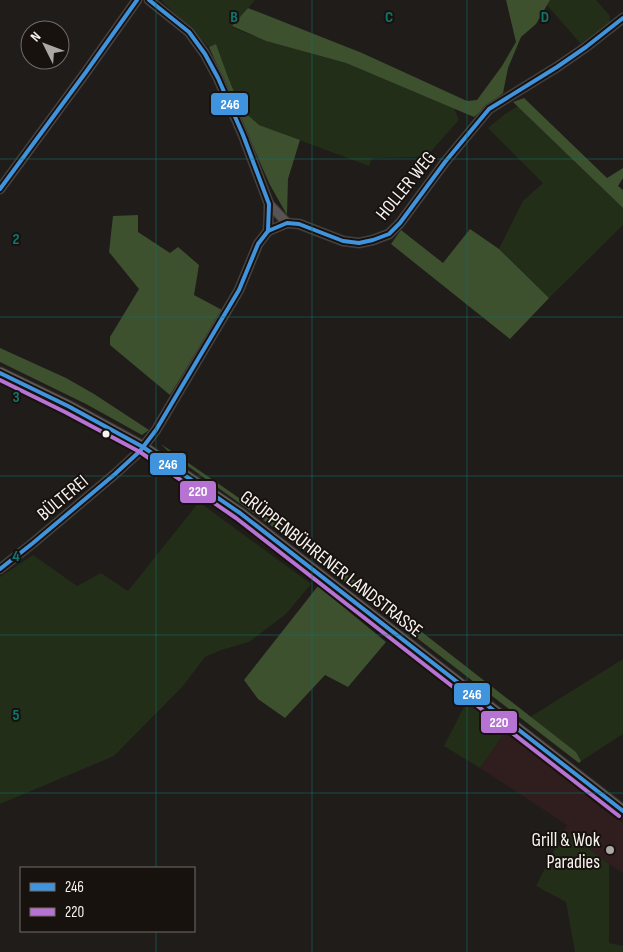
<svg xmlns="http://www.w3.org/2000/svg" width="623" height="952" font-family="'Sofia Sans Condensed',sans-serif">
<rect width="100%" height="100%" fill="#201c1a"/>
<!-- commercial -->
<polygon fill="#2f1e1d" points="506,731 623,823 623,873 609,864 599,856 564,831 567,825 480,768"/>
<!-- green -->
<g fill="#222e18">
<polygon points="161,0 255,0 232,27 266,41 346,63 360,69 454,108 459,120 426,157 372,158 369,166 259,125 241,109 228,77 216,44 209,47"/>
<polygon points="550,0 596,0 610,16 610,22 581,44 547,5"/>
<polygon points="518,106 623,208 623,225 549,298 499,249 523,201 543,183 488,128 505,114"/>
<polygon points="199,502 311,584 286,614 249,642 221,650 205,657 183,686 114,756 0,804 0,577 33,555 77,586 101,573 128,591"/>
<polygon points="623,659 623,734 581,761 576,752 530,717"/>
<polygon points="467,701 506,731 480,768 444,746"/>
<polygon points="564,831 599,856 609,864 609,943 623,946 623,952 575,952 566,902 536,886"/>
</g>
<!-- forest -->
<g fill="#3d512f">
<polygon points="506,0 550,0 536,24 521,37 508,68 503,93 474,117 346,63 266,41 232,26 248,8 362,53 467,101 477,100 502,66 516,42"/>
<polygon points="216,44 228,77 241,109 259,125 300,140 288,179 287,215 270,185 209,47"/>
<polygon points="524,98 607,178 623,168 623,178 618,186 623,190 623,208 513,102"/>
<polygon points="138,215 138,232 170,253 178,247 199,265 194,295 222,310 170,395 110,345 110,337 139,289 109,252 113,216"/>
<polygon points="470,229 499,249 549,298 510,339 391,244 401,230 443,263"/>
<polygon points="0,348 66,378 94,394 149,430 142,435 86,404 0,362"/>
<polygon points="161,444 278,525 364,587 576,752 581,761 579,763 277,530 171,454"/>
<polygon points="318,586 386,642 348,687 325,675 285,718 258,699 244,680"/>
</g>
<g fill="none" stroke-linecap="round" stroke-linejoin="round">
<defs>
<g id="minor">
<polyline points="149,0 189,32 205,54 218,78 243,135 269,204 268,231"/>
<polyline points="0,189 86,72 137,0"/>
<polyline points="269,204 287,223"/>
<polyline points="0,569 33,543 115,474 140,451 156,430 239,290 258,244 268,231 287,223 299,224 343,241 359,243 373,240 389,234 400,223 445,162 489,109 557,67 586,47 623,18"/>
</g>
<polyline id="major" points="0,373 68,406 143,447 240,513 623,811"/>
</defs>
<!-- minor casing -->
<use href="#minor" stroke="#3c3938" stroke-width="11"/>
<!-- major casing -->
<use href="#major" stroke="#3c3938" stroke-width="13"/>
<!-- minor -->
<use href="#minor" stroke="#575453" stroke-width="9"/>
<!-- major -->
<use href="#major" stroke="#625a59" stroke-width="11"/>
<defs>
<g id="bus-1">
<polyline points="149,0 189,32 205,54 218,78 243,135 269,204 268,231"/>
<polyline points="0,189 86,72 137,0"/>
<polyline points="0,373 68,406 143,447 240,513 623,811"/>
<polyline points="0,569 33,543 115,474 140,451 156,430 239,290 258,244 268,231 287,223 299,224 343,241 359,243 373,240 389,234 400,223 445,162 489,109 557,67 586,47 623,18"/>
</g>
<polyline id="bus-2" points="0,380 65,412 140,452 236,518 619,816"/>
</defs>
<!-- bus-1 casing -->
<use href="#bus-1" stroke="#18120f" stroke-width="8"/>
<!-- bus-2 casing -->
<use href="#bus-2" stroke="#18120f" stroke-width="8"/>
<!-- bus-1 -->
<use href="#bus-1" stroke="#4094de" stroke-width="4"/>
<!-- bus-2 -->
<use href="#bus-2" stroke="#b673d3" stroke-width="4"/>
</g>
<!-- grid -->
<path fill="none" stroke="#0f766e" stroke-width="1" stroke-opacity="0.55" d="M156 0V868M312 0V952M467 0V952M0 159H623M0 317H623M0 476H623M0 635H623M0 793H623M156 931V952"/>
<!-- markers -->
<circle fill="#f8f3f0" stroke="#18120f" stroke-width="2" cx="106" cy="434" r="4.5"/>
<circle fill="#aca8a5" stroke="#18120f" stroke-width="2" cx="610" cy="850" r="5"/>
<g text-anchor="middle" stroke-width="4" stroke-linejoin="round" paint-order="stroke">
<!-- street labels -->
<g font-size="19" fill="#f8f3f0" stroke="#18120f">
<text transform="translate(405 185) rotate(-51)" y="7">HOLLER WEG</text>
<text transform="translate(62 497) rotate(-40)" y="7">BÜLTEREI</text>
<text transform="translate(332 563) rotate(38)" y="7">GRÜPPENBÜHRENER LANDSTRASSE</text>
</g>
<!-- poi labels -->
<g font-size="19" fill="#f8f3f0" stroke="#18120f" text-anchor="end">
<text x="600" y="846">Grill &amp; Wok<tspan x="600" dy="22">Paradies</tspan></text>
</g>
</g>
<g font-size="16" text-anchor="middle" font-weight="bold" fill="#0f766e" stroke="#18120f" stroke-width="4" stroke-linejoin="round" paint-order="stroke">
<text x="234" y="22">B</text>
<text x="389" y="22">C</text>
<text x="545" y="22">D</text>
<text x="16" y="244">2</text>
<text x="16" y="402">3</text>
<text x="16" y="561">4</text>
<text x="16" y="720">5</text>
</g>
<g stroke="#18120f" stroke-width="2">
<rect x="210" y="92" width="39" height="24" rx="5" fill="#4094de"/>
<rect x="149" y="452" width="38" height="24" rx="5" fill="#4094de"/>
<rect x="179" y="480" width="38" height="24" rx="5" fill="#b673d3"/>
<rect x="453" y="682" width="38" height="24" rx="5" fill="#4094de"/>
<rect x="480" y="710" width="38" height="24" rx="5" fill="#b673d3"/>
</g>
<g font-size="14" text-anchor="middle" font-weight="bold" fill="#fff">
<text x="230" y="109">246</text>
<text x="168" y="469">246</text>
<text x="198" y="496">220</text>
<text x="472" y="699">246</text>
<text x="499" y="727">220</text>
</g>
<!-- legend -->
<rect x="20" y="867" width="175" height="65" fill="#18120f" stroke="#726c69"/>
<rect x="30" y="883" width="25" height="8" fill="#4094de" stroke="#726c69"/>
<text x="65" y="892" font-size="15" fill="#f8f3f0">246</text>
<rect x="30" y="908" width="25" height="8" fill="#b673d3" stroke="#726c69"/>
<text x="65" y="917" font-size="15" fill="#f8f3f0">220</text>
<!-- north arrow -->
<g transform="translate(45 45) rotate(312)"><circle r="24" fill="#18120f" stroke="#726c69"/>
<path d="M0-4L9 19L0 12L-9 19Z" fill="#aca8a5"/>
<text y="-8" font-size="14" font-weight="bold" text-anchor="middle" fill="#f8f3f0">N</text>
</g>
</svg>
